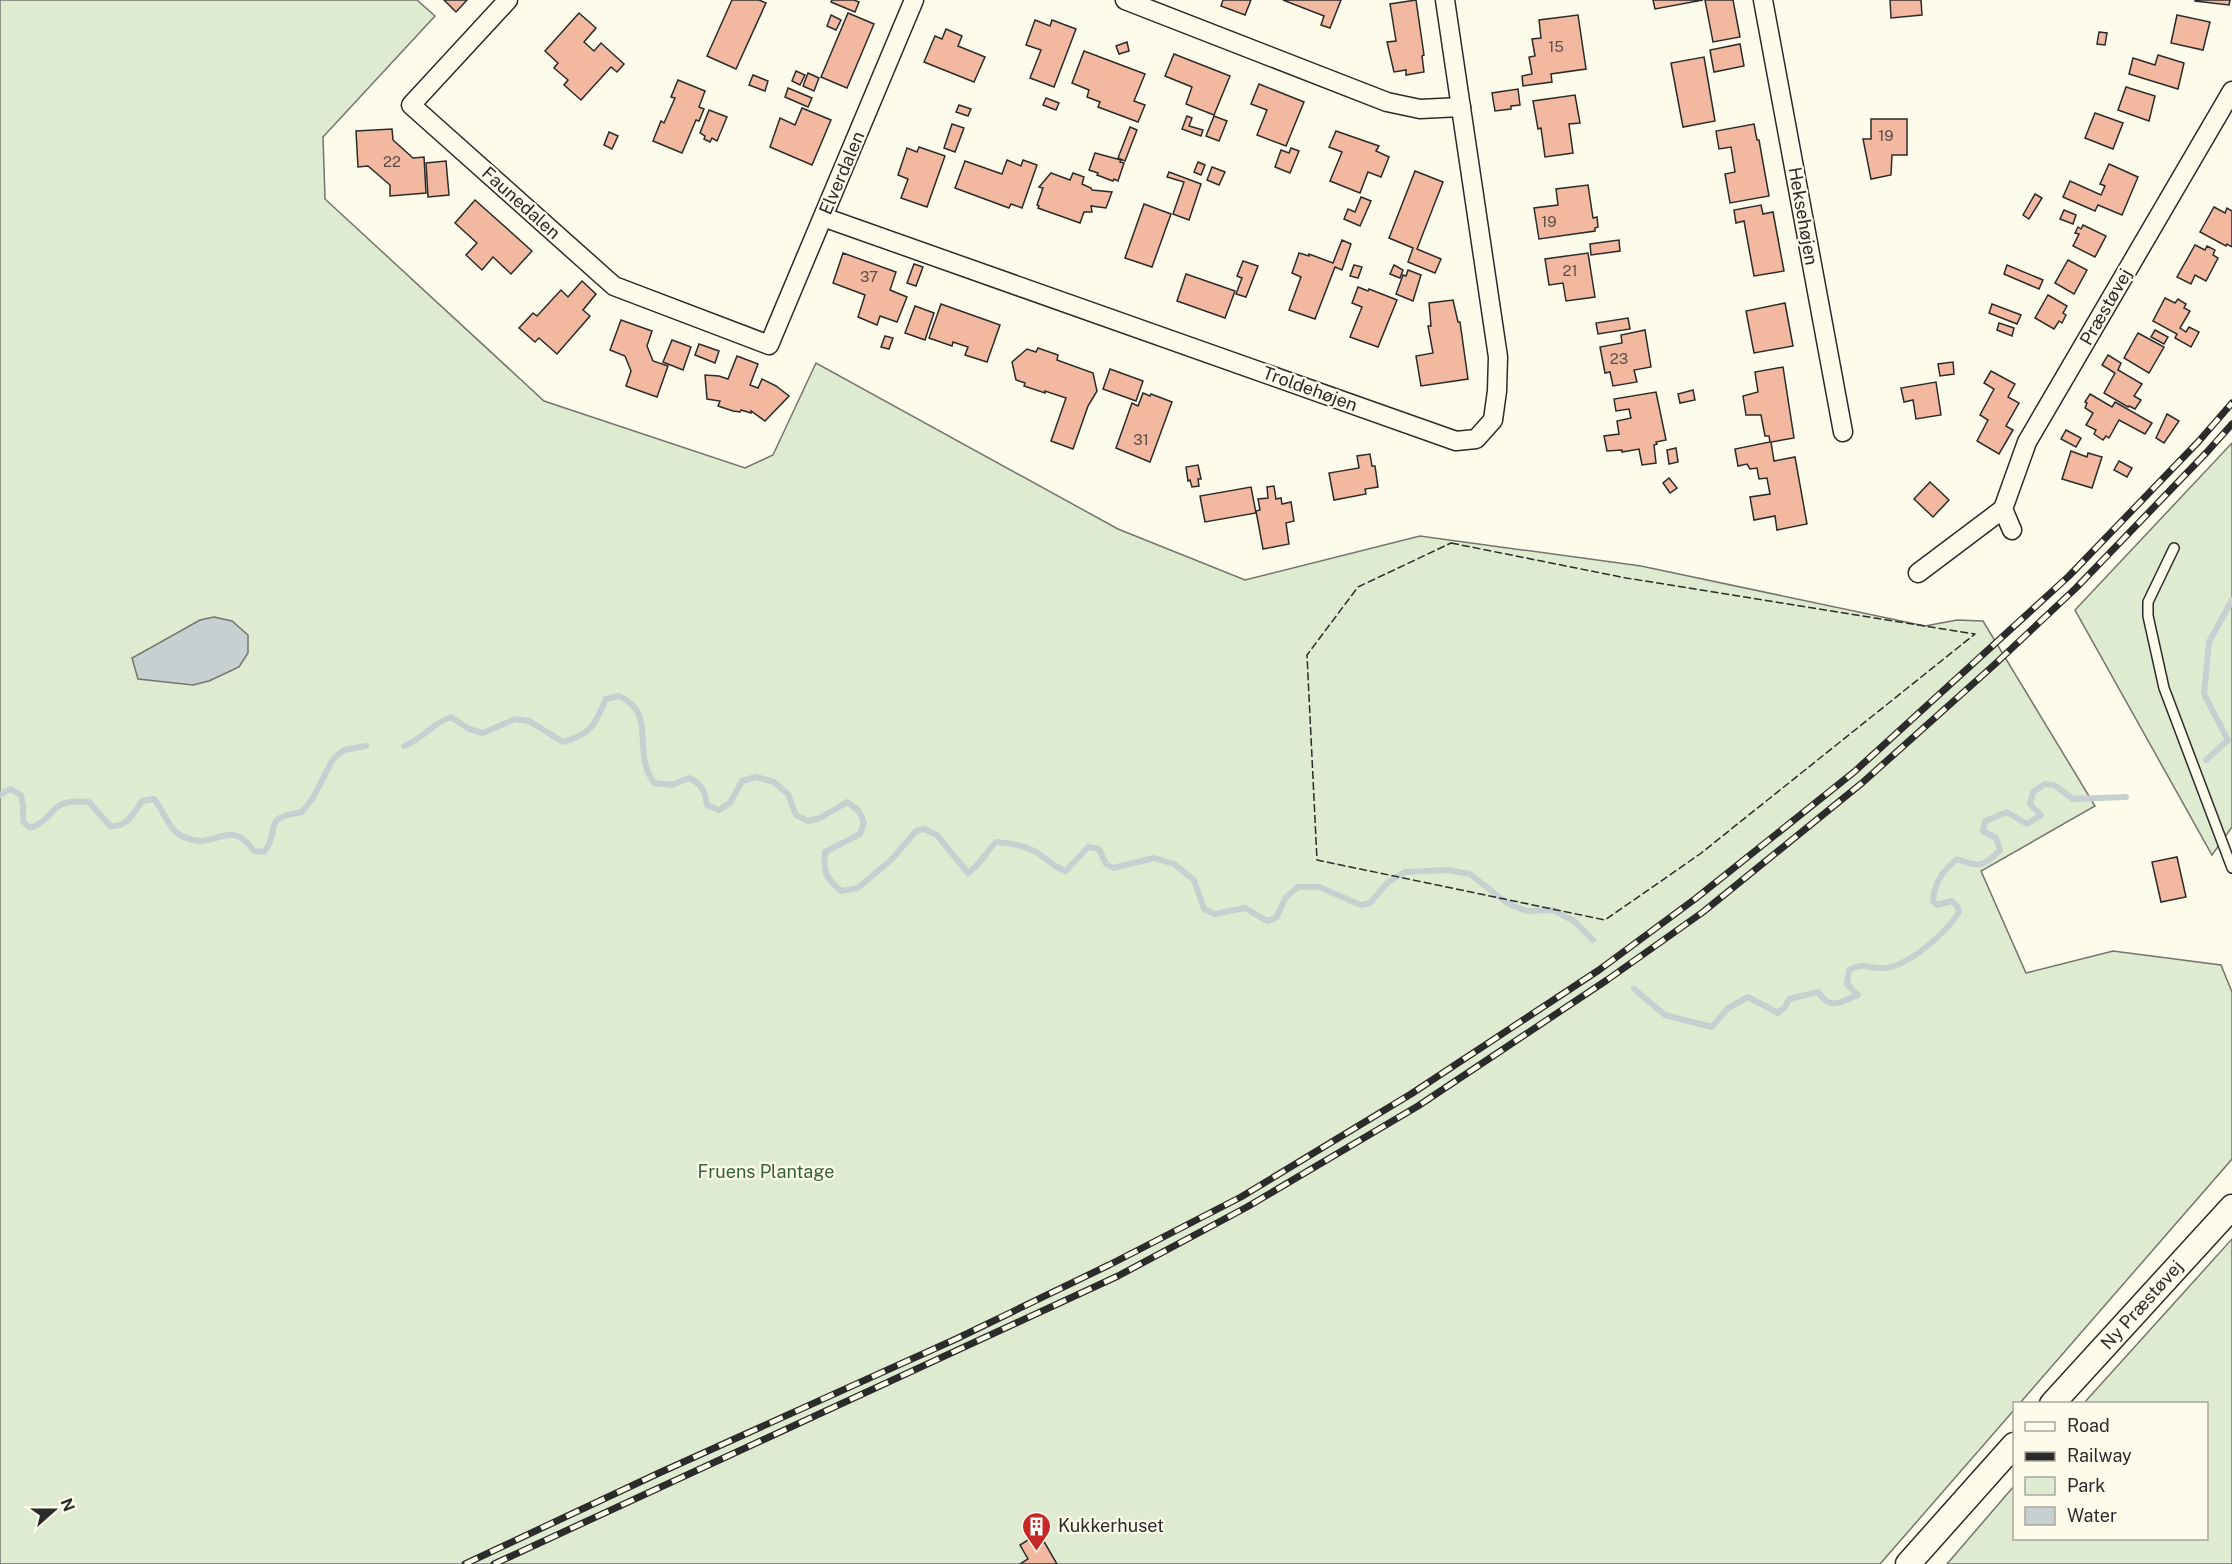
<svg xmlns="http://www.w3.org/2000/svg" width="2232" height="1564" font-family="'Public Sans',sans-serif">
<rect width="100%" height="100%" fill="#fdfbea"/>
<!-- green -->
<g fill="#deebd1" stroke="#74746e" stroke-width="1.5">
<polygon points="0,0 417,0 435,16 323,137 325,199 544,401 745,468 773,455 816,363 1118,529 1245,580 1420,536 1641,566 1925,626 1957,620 1983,621 2095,806 1981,871 2026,973 2113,951 2221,965 2232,992 2232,1159 2020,1403 2014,1404 2014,1410 1880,1564 0,1564"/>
<polygon points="2232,443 2232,827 2212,855 2075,610"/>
<polygon points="2232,1239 2232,1564 1947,1564 2014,1486 2014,1538 2206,1538 2206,1404 2084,1403"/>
</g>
<!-- water -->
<polygon fill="#c7d0d0" stroke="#74746e" stroke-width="1.5" points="214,617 232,621 248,635 248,653 239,667 209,681 193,685 138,679 132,658 200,620"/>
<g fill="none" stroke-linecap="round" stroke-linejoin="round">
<!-- stream -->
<g stroke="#c7d0d0" stroke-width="6">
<path d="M404 746C422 740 432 723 451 717L469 729 483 733 515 719 529 721 563 742C593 733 594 725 606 699L619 696C652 711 638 738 646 766 647 772 651 778 654 783L672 785 689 778C702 784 705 791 707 805L719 810 730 803 742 781 756 777 774 782 788 794 796 815 808 821 820 818 847 802 859 811 864 823 860 834 825 852C823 873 826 878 841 891L858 888 892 859 916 831 924 829 937 835 968 873C980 865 986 852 996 842 1012 843 1029 846 1042 856 1051 862 1055 868 1066 871L1088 847 1099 849 1106 864 1113 868 1154 858 1174 864 1194 880 1204 909 1214 914 1245 908 1267 921 1276 918 1286 897 1298 887H1319L1361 905 1370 903 1388 882 1405 872 1448 870 1470 874 1507 903 1526 911 1553 910 1574 921 1593 940"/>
<polyline points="2206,760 2228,740 2204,694 2209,642 2232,600"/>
<path d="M0 795 10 789 21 795 23 806V821L30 828C59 818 46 798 89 802L110 826C128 827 133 814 142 801L154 799C165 812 167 828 182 836 217 854 227 814 254 851L264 852C283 827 259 819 302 812L313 798 333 759 344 750 366 746"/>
<path d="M1634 989 1665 1015 1712 1027 1728 1008 1748 997 1778 1013 1785 1007 1789 999 1818 992C1831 1011 1840 1002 1858 995L1847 984 1849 970C1867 961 1868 970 1885 968 1909 966 1947 932 1959 912L1957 906 1952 901 1937 905 1933 901C1934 883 1943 870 1957 859 1979 867 1983 868 2000 850L1996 838 1983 831 1985 821 2007 812 2027 824 2041 815 2030 804 2033 792 2045 784 2054 785 2073 799 2126 797"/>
</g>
</g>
<!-- building -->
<g fill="#f2b8a0" stroke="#2b2b2b" stroke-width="1.5">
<polygon points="444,0 467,0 456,12"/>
<polygon points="732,0 759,0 766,3 736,69 707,56"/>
<polygon points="832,0 854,0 859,2 855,12 831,2"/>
<polygon points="1223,0 1251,0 1245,15 1221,6"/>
<polygon points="1283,0 1341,0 1330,28 1321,25 1324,16"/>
<polygon points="1416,0 1424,55 1422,56 1424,72 1406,75 1406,70 1394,72 1387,42 1396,41 1390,4"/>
<polygon points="1653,0 1703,0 1655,9"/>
<polygon points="1705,0 1733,0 1740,37 1713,42"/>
<polygon points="1890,0 1921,0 1922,15 1891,18"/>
<polygon points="2230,0 2229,5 2195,1 2195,0"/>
<polygon points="579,13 596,28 584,42 594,51 601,43 624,64 617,72 611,67 581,100 564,85 568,80 554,68 558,63 545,51"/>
<polygon points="848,13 874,24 847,88 821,77"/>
<polygon points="831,15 841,20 836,30 827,26"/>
<polygon points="1578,15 1586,69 1551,74 1552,82 1523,86 1522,76 1532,74 1529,57 1535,56 1532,39 1541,38 1539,20"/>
<polygon points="2177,15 2210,22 2203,50 2171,43"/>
<polygon points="1035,20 1050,26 1052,20 1076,29 1054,87 1030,78 1041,50 1026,45"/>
<polygon points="946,29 962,36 958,46 985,57 974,82 924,62 935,36 942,39"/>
<polygon points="2099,32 2107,33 2105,45 2097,44"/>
<polygon points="1127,42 1129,51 1119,54 1116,46"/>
<polygon points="1740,44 1744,66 1714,72 1710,50"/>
<polygon points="1084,51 1145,74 1134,101 1145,105 1138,122 1098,107 1100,102 1087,97 1089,90 1072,83"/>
<polygon points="1174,54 1230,76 1214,115 1186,104 1192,87 1165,76"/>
<polygon points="2158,55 2184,63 2178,89 2129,74 2133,58 2155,65"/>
<polygon points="1704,57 1715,121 1683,127 1671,63"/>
<polygon points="796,71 805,75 800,85 792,81"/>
<polygon points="808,73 819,78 814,91 803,86"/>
<polygon points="753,75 768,81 765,91 749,85"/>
<polygon points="678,80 705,91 699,107 704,109 699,121 696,120 682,153 653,141 661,121 664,123 675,98 671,97"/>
<polygon points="1259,84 1304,102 1286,146 1257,135 1267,110 1251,104"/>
<polygon points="2126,87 2155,96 2149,121 2118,110"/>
<polygon points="788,88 812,98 808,107 785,97"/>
<polygon points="1518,89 1520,105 1511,106 1511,109 1495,111 1492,93"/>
<polygon points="1575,95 1580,123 1569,124 1573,153 1545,157 1541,128 1538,129 1533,101"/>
<polygon points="1046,98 1059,103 1056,110 1043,105"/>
<polygon points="959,105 971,109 968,116 956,112"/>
<polygon points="802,108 831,120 812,165 770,147 780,118 795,125"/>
<polygon points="709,110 727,117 717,141 712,138 710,142 704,139 705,136 700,133"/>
<polygon points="2095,113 2123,123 2113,149 2085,138"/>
<polygon points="1187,116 1192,118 1189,126 1203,130 1201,136 1182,129"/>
<polygon points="1214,116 1227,121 1219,141 1206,136"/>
<polygon points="1871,119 1907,119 1907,155 1892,155 1891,175 1871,179 1863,139 1871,139"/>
<polygon points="952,124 964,128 955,152 944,148"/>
<polygon points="1754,124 1757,140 1759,140 1769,196 1730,203 1725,174 1735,172 1731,147 1719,149 1716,131"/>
<polygon points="1130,127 1137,130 1125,161 1118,158"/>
<polygon points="392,129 393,140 413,158 424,157 426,193 390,196 390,185 368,166 358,167 356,131"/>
<polygon points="1336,131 1379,146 1376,151 1389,157 1381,177 1368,172 1360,193 1330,181 1342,152 1329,147"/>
<polygon points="609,132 618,136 612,149 604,145"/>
<polygon points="919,147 945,156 927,207 901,198 908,179 898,175 907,148 917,152"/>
<polygon points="1291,148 1299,151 1290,173 1275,167 1281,150 1289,153"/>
<polygon points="1095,153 1121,160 1120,162 1124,163 1118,181 1114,179 1113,181 1097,175 1098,173 1089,170"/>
<polygon points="1007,160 1021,166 1023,160 1037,165 1022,208 1011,204 1009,208 955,188 965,161 1002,174"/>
<polygon points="446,161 449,195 428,197 426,163"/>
<polygon points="1198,162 1205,165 1201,175 1194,172"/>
<polygon points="2109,164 2138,177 2122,215 2098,205 2095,211 2063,197 2070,181 2101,195 2105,186 2100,184"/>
<polygon points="1212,167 1225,172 1219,185 1207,180"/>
<polygon points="1415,171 1443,182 1417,249 1441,259 1435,273 1408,262 1413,248 1389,238"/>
<polygon points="1169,172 1201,184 1189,220 1173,214 1184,182 1167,177"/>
<polygon points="1051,173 1070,180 1073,173 1084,177 1082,184 1091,188 1092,190 1112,192 1106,208 1091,206 1092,212 1084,212 1080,223 1038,208 1039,206 1037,205 1043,188 1039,187"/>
<polygon points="1588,185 1593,218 1597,217 1598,227 1595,228 1595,231 1539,239 1534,208 1558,205 1556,189"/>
<polygon points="2035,194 2042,198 2029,219 2023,215"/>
<polygon points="1361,197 1371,201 1360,226 1344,219 1348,209 1355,212"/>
<polygon points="475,200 532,251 511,274 493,257 482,270 466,255 477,243 455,223"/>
<polygon points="1144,204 1171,214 1152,267 1125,258"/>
<polygon points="1761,205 1763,214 1773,212 1784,271 1754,276 1744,221 1736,223 1734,210"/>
<polygon points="2214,207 2225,213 2227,208 2232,211 2232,247 2227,244 2226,246 2200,232"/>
<polygon points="2064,210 2076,215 2073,224 2060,219"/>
<polygon points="2083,225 2106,236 2095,257 2073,246 2079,234 2075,233 2078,227 2081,229"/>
<polygon points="1342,240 1351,244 1342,270 1335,267 1315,319 1289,310 1301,277 1292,273 1299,253 1309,256 1309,254 1333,263"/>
<polygon points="1619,240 1620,251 1591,255 1590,244"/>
<polygon points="2195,245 2205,250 2207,246 2215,250 2213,255 2218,258 2206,281 2195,275 2191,284 2177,277"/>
<polygon points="843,253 896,272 890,290 907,297 897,322 880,316 877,325 858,317 865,295 833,283"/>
<polygon points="1588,253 1595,297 1566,301 1563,283 1549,285 1545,259"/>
<polygon points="2068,260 2087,270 2074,294 2055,283"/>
<polygon points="1243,261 1258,266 1246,297 1236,294 1242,278 1237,276"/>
<polygon points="914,264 923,267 916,286 907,283"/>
<polygon points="1354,265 1362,267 1358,278 1350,276"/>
<polygon points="1394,265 1403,270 1400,278 1390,274"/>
<polygon points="2007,265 2043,280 2039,289 2004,274"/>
<polygon points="1408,270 1421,275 1413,301 1396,294 1403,275 1406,276"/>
<polygon points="1186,274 1235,291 1225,318 1177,301"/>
<polygon points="582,281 596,294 583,310 590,316 557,354 539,338 535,342 519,328 533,313 537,316 561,290 568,297"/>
<polygon points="1358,287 1368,291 1369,289 1397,300 1378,347 1350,337 1362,307 1352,303"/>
<polygon points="2048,295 2067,306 2063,313 2066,315 2062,323 2059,321 2054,329 2035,318"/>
<polygon points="2165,298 2175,303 2178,299 2186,304 2184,308 2190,311 2180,328 2186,332 2189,327 2199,332 2191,347 2175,338 2177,334 2153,321"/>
<polygon points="1453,300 1458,322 1460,322 1468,379 1421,386 1416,356 1433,353 1428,326 1431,326 1429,303"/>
<polygon points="1785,303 1793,346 1754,353 1746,311"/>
<polygon points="941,304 1000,325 987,362 965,355 968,347 953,342 952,346 929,338"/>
<polygon points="1992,304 2021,315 2017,324 1989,313"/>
<polygon points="915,306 934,313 925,340 905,333"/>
<polygon points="1628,318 1630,329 1598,334 1596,323"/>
<polygon points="621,320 652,331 647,346 653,361 668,366 657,397 626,386 631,371 625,356 610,350"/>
<polygon points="1999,323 2014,328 2012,336 1997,330"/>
<polygon points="1645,330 1651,367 1634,370 1637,382 1613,386 1610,372 1605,373 1600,347 1622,343 1621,335"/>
<polygon points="2155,330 2168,337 2164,344 2151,337"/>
<polygon points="2138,333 2164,347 2149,373 2124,358"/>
<polygon points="885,336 893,338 889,349 881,347"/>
<polygon points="672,340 691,347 683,370 663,362"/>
<polygon points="699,344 719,351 715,363 695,355"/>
<polygon points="1038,348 1058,355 1057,360 1093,373 1097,391 1088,406 1073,449 1051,441 1066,398 1045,391 1045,393 1024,386 1025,383 1016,380 1012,362 1027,349 1036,352"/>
<polygon points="2108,355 2121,363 2118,370 2142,384 2134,396 2141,400 2135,409 2129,406 2128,407 2104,393 2115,373 2102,365"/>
<polygon points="737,356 758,364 750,385 758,388 762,379 776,386 789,396 765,421 751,411 751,413 741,410 740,412 733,411 718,406 720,401 707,399 705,375 719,376 728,379"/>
<polygon points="1953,362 1954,374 1940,376 1938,364"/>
<polygon points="1783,367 1794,438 1771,442 1774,461 1795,457 1807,524 1777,530 1775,516 1754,520 1750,497 1770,494 1767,478 1759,479 1757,468 1750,469 1747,464 1738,466 1735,449 1770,442 1769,436 1765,436 1761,415 1746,415 1743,396 1758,392 1755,372"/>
<polygon points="1110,369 1143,381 1136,401 1103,389"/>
<polygon points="1991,371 2015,384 2008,397 2019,403 2006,426 2013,430 1999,454 1977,441 1988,420 1980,415 1994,389 1984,383"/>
<polygon points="1936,382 1941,415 1916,419 1913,400 1904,402 1901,388"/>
<polygon points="1693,390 1695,400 1680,403 1678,394"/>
<polygon points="1656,392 1666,440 1656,442 1657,444 1654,445 1656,463 1642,465 1639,449 1622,452 1622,450 1607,451 1604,436 1619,434 1617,421 1631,418 1629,409 1616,411 1614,399"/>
<polygon points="1143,393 1150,396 1151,394 1172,402 1150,462 1116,448 1132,403 1138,406"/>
<polygon points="2090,394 2112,407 2115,402 2152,423 2145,434 2119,420 2109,438 2106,436 2103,440 2094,434 2096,430 2086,425 2093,413 2085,408 2087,403 2085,402"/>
<polygon points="2167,414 2179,421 2164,443 2156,438"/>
<polygon points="2066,430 2081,438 2076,447 2061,439"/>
<polygon points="1676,448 1678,462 1669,464 1667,450"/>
<polygon points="2071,451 2087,457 2088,453 2102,457 2092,488 2062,479"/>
<polygon points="1370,454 1372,466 1375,466 1378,487 1365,489 1366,494 1334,500 1329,473 1359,468 1357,456"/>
<polygon points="2119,461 2132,468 2127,477 2114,470"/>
<polygon points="1198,465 1201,479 1198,479 1199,486 1192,487 1190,480 1188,481 1186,467"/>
<polygon points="1669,478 1677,488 1670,493 1663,483"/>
<polygon points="1930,482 1949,500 1933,517 1914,499"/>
<polygon points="1274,486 1276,499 1281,498 1282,504 1291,502 1294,521 1286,523 1289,544 1263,549 1256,511 1260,510 1258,499 1268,498 1267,487"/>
<polygon points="1251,487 1256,513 1205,522 1200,496"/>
<polygon points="2177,857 2186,897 2161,902 2152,862"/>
<polygon points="1039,1533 1057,1564 1020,1564 1028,1559 1020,1545"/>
</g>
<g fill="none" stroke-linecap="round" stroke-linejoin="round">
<defs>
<polyline id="service" points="2174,548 2148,602 2148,616 2164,688 2232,868"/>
<g id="minor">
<polyline points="508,0 411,105 614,286 769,345 914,0"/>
<polyline points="1125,0 1387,102 1420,109 1461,107"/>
<polyline points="1763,0 1843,432"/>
<polyline points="823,217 1456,441 1476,439 1493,420 1497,391 1498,357 1445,0"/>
<polyline points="2012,530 2003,509 2027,442 2232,91"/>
<polyline points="1918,573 2003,509"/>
</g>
<g id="tertiary">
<polyline points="2052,1404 2232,1207"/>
<polyline points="1908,1564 2014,1445"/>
</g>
</defs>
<!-- service casing -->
<use href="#service" stroke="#2b2b2b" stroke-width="12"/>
<!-- minor casing -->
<use href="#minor" stroke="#2b2b2b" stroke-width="21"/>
<!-- tertiary casing -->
<use href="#tertiary" stroke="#2b2b2b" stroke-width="27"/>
<!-- service -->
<use href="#service" stroke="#fdfbea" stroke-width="9"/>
<!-- minor -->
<use href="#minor" stroke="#fdfbea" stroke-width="18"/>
<!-- tertiary -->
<use href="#tertiary" stroke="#fdfbea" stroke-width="24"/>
<defs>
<g id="rail">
<polyline points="465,1564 659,1473 956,1339 1109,1265 1241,1197 1411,1094 1599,970 1695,899 1854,772 2069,576 2199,441 2232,403"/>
<polyline points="494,1564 1118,1276 1247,1207 1418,1106 1607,980 1703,912 1862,783 1994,665 2076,588 2207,452 2232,424"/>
</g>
</defs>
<!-- rail casing -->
<use href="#rail" stroke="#2b2b2b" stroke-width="7"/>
<!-- rail -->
<use href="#rail" stroke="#fdfbea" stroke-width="4.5" stroke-dasharray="14" stroke-linecap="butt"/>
<!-- fence -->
<polygon stroke="#2b2b2b" stroke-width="1.5" stroke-dasharray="8 3" stroke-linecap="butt" points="1451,543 1626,578 1975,634 1700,854 1605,920 1317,860 1307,655 1358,587"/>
</g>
<!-- icons -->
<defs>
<symbol id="building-pin" viewBox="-11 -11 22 30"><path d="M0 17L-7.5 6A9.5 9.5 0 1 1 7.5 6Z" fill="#c62828" stroke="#fdfbea"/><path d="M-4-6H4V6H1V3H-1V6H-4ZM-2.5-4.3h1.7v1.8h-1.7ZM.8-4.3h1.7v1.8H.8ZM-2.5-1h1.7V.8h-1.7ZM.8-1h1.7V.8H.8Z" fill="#fff"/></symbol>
</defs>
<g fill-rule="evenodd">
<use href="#building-pin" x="1020" y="1510" width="33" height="45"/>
</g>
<g text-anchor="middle" stroke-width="4.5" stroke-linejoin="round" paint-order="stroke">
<!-- number labels -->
<g font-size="15" fill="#5d4e48">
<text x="1556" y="52">15</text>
<text x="1886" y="141">19</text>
<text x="392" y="167">22</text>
<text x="1549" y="227">19</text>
<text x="1570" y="276">21</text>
<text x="869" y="282">37</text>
<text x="1619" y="364">23</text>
<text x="1141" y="445">31</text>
</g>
<!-- street labels -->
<g font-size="18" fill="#2b2b2b" stroke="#fdfbea">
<text transform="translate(842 173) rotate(-67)" y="6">Elverdalen</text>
<text transform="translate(521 203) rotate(42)" y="6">Faunedalen</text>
<text transform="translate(1803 216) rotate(80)" y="6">Heksehøjen</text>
<text transform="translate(2106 307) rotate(-60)" y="6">Præstøvej</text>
<text transform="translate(1310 389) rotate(20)" y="6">Troldehøjen</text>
<text transform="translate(2142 1305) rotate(-48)" y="6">Ny Præstøvej</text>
</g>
<!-- park labels -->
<g font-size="18" fill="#34623c" stroke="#fdfbea">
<text x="766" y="1178">Fruens Plantage</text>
</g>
<!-- poi labels -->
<g font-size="18" fill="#2b2b2b" stroke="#fdfbea" text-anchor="start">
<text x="1058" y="1532">Kukkerhuset</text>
</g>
</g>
<!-- legend -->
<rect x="2013" y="1402" width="195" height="138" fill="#fdfbea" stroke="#a9a89e" stroke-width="1.5"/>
<rect x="2025" y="1422" width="30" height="9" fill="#fdfbea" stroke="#a9a89e" stroke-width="1.5"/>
<text x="2067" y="1432" font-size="18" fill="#2b2b2b">Road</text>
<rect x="2025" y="1452" width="30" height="9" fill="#2b2b2b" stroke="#a9a89e" stroke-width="1.5"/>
<text x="2067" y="1462" font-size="18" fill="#2b2b2b">Railway</text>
<rect x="2025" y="1477" width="30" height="18" fill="#deebd1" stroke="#a9a89e" stroke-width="1.5"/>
<text x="2067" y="1492" font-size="18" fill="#2b2b2b">Park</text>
<rect x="2025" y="1507" width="30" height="18" fill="#c7d0d0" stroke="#a9a89e" stroke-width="1.5"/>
<text x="2067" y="1522" font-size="18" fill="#2b2b2b">Water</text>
<!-- north arrow -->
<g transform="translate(54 1510) rotate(69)" stroke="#fdfbea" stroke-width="4.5" paint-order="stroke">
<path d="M0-4.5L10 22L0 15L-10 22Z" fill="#2b2b2b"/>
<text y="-9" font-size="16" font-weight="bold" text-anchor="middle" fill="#2b2b2b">N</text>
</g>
</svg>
